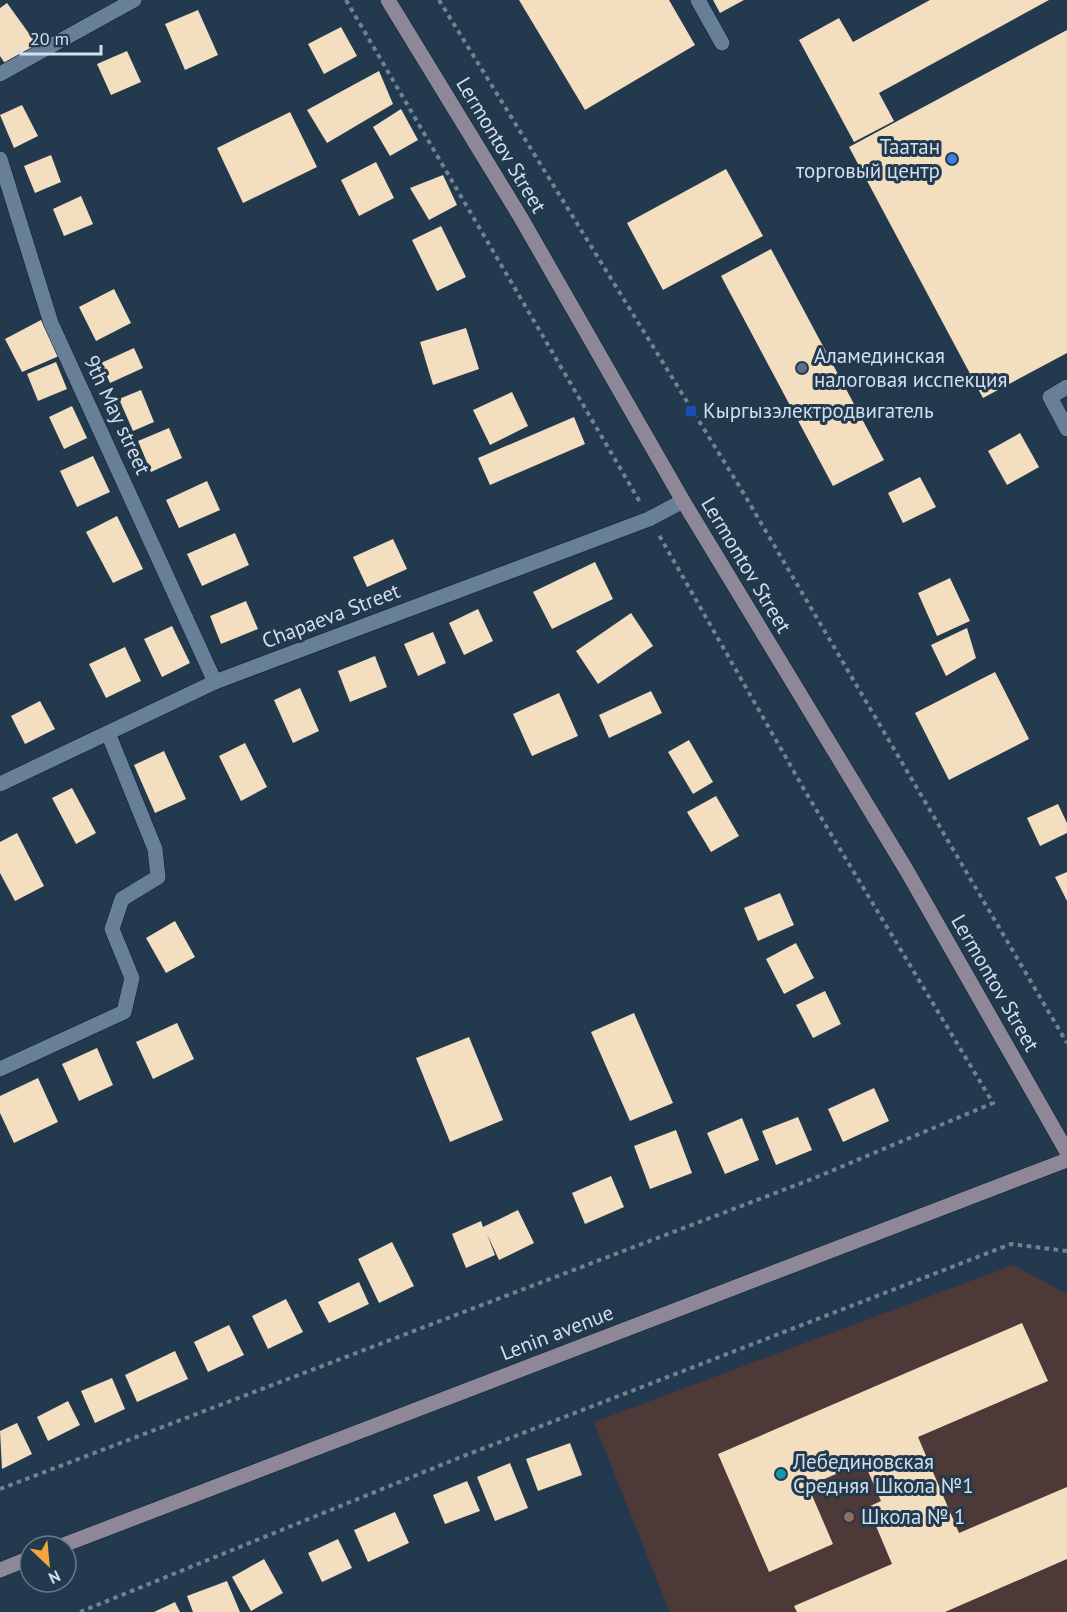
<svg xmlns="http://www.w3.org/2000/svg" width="1067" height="1612" font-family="'PT Sans',sans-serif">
<rect width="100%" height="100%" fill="#23394e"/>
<!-- education -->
<polygon fill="#4d3937" points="1013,1265 1067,1294 1067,1612 670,1612 594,1422"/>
<!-- building -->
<g fill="#f3debf">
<polygon points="519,0 669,0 695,45 585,110"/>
<polygon points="713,0 744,0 720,13"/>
<polygon points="930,0 1049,0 879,93 894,121 854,142 799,40 839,18 853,42"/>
<polygon points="7,3 38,46 8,68 0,56 0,8"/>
<polygon points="198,10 218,55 185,70 165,24"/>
<polygon points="341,27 357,56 324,74 308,44"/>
<polygon points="1067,30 1067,353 983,398 849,147"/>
<polygon points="127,51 141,82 111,95 97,64"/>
<polygon points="379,71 393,104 327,143 307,110"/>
<polygon points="22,105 38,136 14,148 0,115"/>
<polygon points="401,109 418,140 390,156 373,127"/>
<polygon points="290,112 317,167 243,203 217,148"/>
<polygon points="51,155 61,182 35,193 24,166"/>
<polygon points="376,162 394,198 359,216 341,180"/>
<polygon points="726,169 763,236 663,290 627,223"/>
<polygon points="443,175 457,205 429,220 410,188"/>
<polygon points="81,196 93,224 64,236 53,209"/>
<polygon points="441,226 466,277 437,291 412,240"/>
<polygon points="771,249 884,460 833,486 721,276"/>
<polygon points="114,289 131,323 96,341 79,307"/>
<polygon points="41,320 59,356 22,372 5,339"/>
<polygon points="466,328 479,369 433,385 420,342"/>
<polygon points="134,348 143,368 110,383 101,363"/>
<polygon points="56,362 67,389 38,401 27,374"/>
<polygon points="141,390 154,422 133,431 119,399"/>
<polygon points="512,392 528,426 490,445 473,410"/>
<polygon points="72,406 87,438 64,449 49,417"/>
<polygon points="574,417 585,444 490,485 478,458"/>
<polygon points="169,428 182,458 151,472 138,441"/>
<polygon points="1020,433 1039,467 1007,485 988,451"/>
<polygon points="93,456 110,492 77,507 60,471"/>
<polygon points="920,477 936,507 903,523 888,493"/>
<polygon points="207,481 220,510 179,528 166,500"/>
<polygon points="117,516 143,569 113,583 86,532"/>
<polygon points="235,533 249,565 202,586 187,554"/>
<polygon points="393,539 407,569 367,587 353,557"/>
<polygon points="595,562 613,599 552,629 533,592"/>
<polygon points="950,578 970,621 937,636 918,593"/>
<polygon points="246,601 258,629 221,644 210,616"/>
<polygon points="478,609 493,641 464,655 449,623"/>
<polygon points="631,613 653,646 598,684 576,651"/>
<polygon points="172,626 190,663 162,677 144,639"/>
<polygon points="967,628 976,658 946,676 931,645"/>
<polygon points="433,632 446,663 418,676 404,644"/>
<polygon points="125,647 141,681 106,698 89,664"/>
<polygon points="375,656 387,687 350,702 338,671"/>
<polygon points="995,672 1029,739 949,780 915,713"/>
<polygon points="300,688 319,731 293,743 274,700"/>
<polygon points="651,691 662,713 609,738 599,715"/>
<polygon points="559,693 578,736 532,756 513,714"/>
<polygon points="40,701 55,729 25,744 11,716"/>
<polygon points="689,740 713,782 693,794 668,752"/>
<polygon points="245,743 267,787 241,801 219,756"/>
<polygon points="164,751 186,799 155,813 134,765"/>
<polygon points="72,788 96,833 76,844 52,798"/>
<polygon points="716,796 739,836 711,852 687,812"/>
<polygon points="1058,804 1067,823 1067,833 1040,846 1027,818"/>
<polygon points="17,833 44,886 15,901 0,873 0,842"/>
<polygon points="1067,872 1067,901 1055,877"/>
<polygon points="780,893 794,925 758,941 744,908"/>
<polygon points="175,921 195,957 166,973 146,938"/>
<polygon points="796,943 814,978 784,994 766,959"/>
<polygon points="825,991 841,1024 813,1038 796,1005"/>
<polygon points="634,1013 673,1103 630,1121 591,1032"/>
<polygon points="177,1023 194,1059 153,1079 136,1042"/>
<polygon points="469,1037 503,1120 450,1142 416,1058"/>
<polygon points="97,1048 113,1085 79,1101 62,1064"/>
<polygon points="38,1078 58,1122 14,1143 0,1113 0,1096"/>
<polygon points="874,1088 889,1121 843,1142 828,1109"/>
<polygon points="798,1117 812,1150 776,1165 762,1131"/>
<polygon points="742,1118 759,1160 725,1174 707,1133"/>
<polygon points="676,1130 692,1173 650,1189 634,1146"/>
<polygon points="611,1176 624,1207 585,1224 572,1193"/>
<polygon points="518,1210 534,1243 499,1260 487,1234 495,1255 466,1268 452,1234 481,1221 483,1227"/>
<polygon points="392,1242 414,1286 379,1303 358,1259"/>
<polygon points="359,1282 369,1304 329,1323 318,1302"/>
<polygon points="286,1299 303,1332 268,1349 252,1316"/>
<polygon points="1022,1323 1048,1381 918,1437 959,1533 1067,1487 1067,1559 945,1612 797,1612 794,1606 892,1564 868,1507 881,1501 864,1462 808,1486 833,1544 769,1572 718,1454"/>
<polygon points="229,1325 244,1355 208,1372 194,1342"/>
<polygon points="175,1351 188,1379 137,1402 125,1375"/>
<polygon points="112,1378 125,1409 95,1423 81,1391"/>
<polygon points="68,1401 80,1425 48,1441 37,1417"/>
<polygon points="17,1423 32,1454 2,1469 0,1431"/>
<polygon points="570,1443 582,1475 538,1491 526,1459"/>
<polygon points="510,1463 528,1508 495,1521 477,1477"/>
<polygon points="467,1481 480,1511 445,1524 433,1495"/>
<polygon points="395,1512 409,1543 368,1562 354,1530"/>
<polygon points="338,1539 352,1568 322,1582 308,1553"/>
<polygon points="264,1559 283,1593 251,1611 232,1577"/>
<polygon points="227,1581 240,1612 193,1612 187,1596"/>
<polygon points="175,1602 180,1612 154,1612"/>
</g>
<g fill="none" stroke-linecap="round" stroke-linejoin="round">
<defs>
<g id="lane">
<polyline points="698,0 722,43"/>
<polyline points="1067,387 1050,397 1067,429"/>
</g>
<g id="street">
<polyline points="0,74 134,0"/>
<polyline points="0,159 51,323 215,682"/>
<polyline points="0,784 215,682 649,519 683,501"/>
<polyline points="0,1069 124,1012 132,978 112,929 122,899 158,877 155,849 108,733"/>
</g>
<g id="secondary">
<polyline points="388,0 521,218 683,501 907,871 1067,1152"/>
<polyline points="61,1546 1067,1160"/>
<polyline points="0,1570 30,1558"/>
</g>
</defs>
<!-- lane casing -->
<use href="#lane" stroke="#0b1f33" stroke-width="16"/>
<!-- street casing -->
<use href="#street" stroke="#0b1f33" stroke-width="16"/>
<!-- secondary casing -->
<use href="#secondary" stroke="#0b1f33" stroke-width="16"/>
<!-- path -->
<g stroke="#708294" stroke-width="4" stroke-dasharray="4.5 4.5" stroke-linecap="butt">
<polyline points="346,0 640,502"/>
<polyline points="439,0 741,489 1067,1043"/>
<polyline points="0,1489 812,1179 993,1103 805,791 659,535"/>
<polyline points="80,1612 456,1459 1011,1244 1067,1251"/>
</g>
<!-- lane -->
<use href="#lane" stroke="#687f98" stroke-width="15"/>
<!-- street -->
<use href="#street" stroke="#687f98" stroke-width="15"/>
<!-- secondary -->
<use href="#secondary" stroke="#8e8798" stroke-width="15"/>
</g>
<!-- markers -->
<circle fill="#3f7fe0" stroke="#23394e" stroke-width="2" cx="952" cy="159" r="6"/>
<circle fill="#5c6f8a" stroke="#23394e" stroke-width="2" cx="802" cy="368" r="6"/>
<rect fill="#1a4fb4" stroke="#23394e" stroke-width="2" x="685" y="405" width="12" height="12" rx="3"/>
<circle fill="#0f9aa8" stroke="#23394e" stroke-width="2" cx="781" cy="1474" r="6"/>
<circle fill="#8d6e63" stroke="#23394e" stroke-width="2" cx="849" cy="1517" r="6"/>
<g text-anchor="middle" stroke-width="6" stroke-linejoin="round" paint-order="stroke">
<!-- street labels -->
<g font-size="21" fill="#d2dfec" stroke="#23394e">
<text transform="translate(501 145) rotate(59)" y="7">Lermontov Street</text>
<text transform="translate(117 415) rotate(65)" y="7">9th May street</text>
<text transform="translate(746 565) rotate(59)" y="7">Lermontov Street</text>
<text transform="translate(331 616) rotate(-21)" y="7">Chapaeva Street</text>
<text transform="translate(995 983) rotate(60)" y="7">Lermontov Street</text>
<text transform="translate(557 1333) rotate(-21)" y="7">Lenin avenue</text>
</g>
<!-- poi labels -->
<g font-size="21" fill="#d2dfec" stroke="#23394e" text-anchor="start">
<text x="940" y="154" text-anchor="end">Таатан<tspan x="940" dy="24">торговый центр</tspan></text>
<text x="814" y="363">Аламединская<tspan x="814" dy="24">налоговая исспекция</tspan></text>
<text x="703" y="418">Кыргызэлектродвигатель</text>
<text x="793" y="1469">Лебединовская<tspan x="793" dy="24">Средняя Школа №1</tspan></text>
<text x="861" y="1524">Школа № 1</text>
</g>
</g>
<!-- north arrow -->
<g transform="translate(48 1564) rotate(154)"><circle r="28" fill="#23394e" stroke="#697b8d" stroke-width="1.5"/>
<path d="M0-4.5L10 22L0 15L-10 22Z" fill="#f1a63f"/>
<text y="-9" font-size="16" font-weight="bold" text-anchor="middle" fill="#d2dfec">N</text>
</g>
<!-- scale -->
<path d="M21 45v9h80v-9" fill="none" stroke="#d2dfec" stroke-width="3"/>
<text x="30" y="45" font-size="18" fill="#d2dfec" stroke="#23394e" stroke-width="4.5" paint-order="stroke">20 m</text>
</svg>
